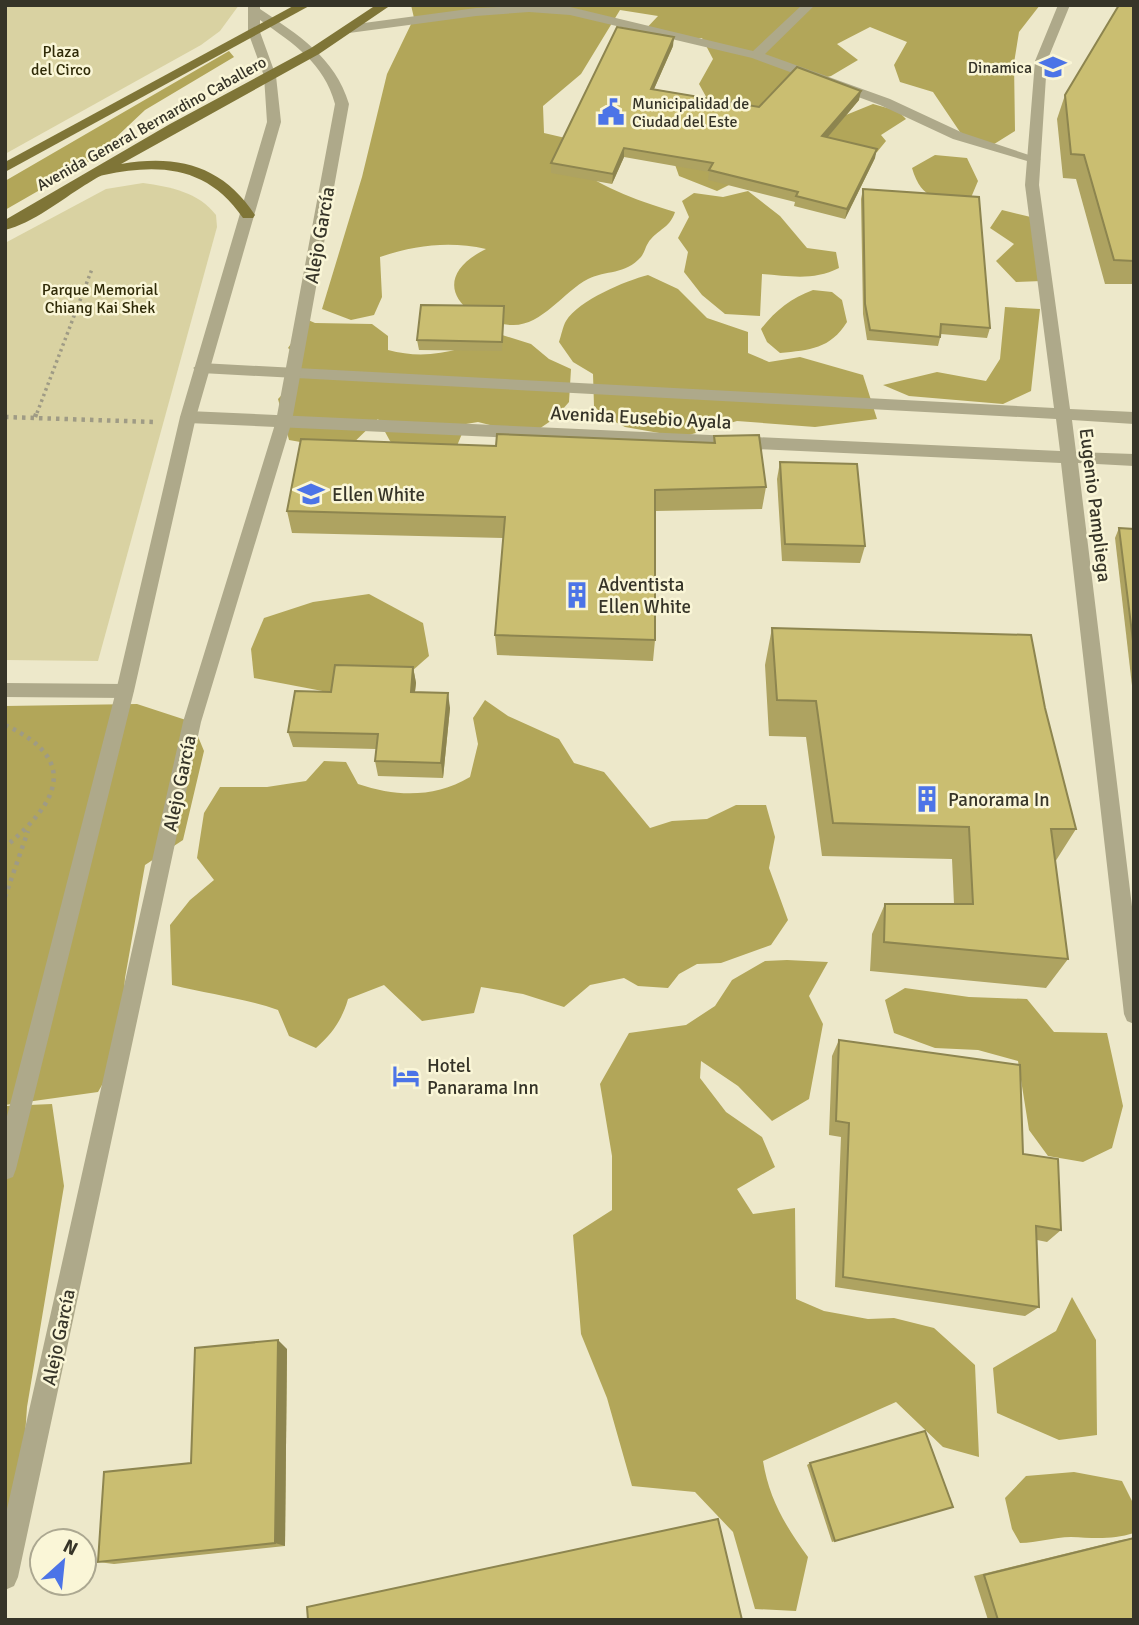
<svg xmlns="http://www.w3.org/2000/svg" width="1139" height="1625" font-family="Signika,sans-serif">
<rect width="100%" height="100%" fill="#ede8ca"/>
<!-- green -->
<g fill="#d9d2a2">
<polygon points="5,5 239,5 220,31 201,45 5,154"/>
<path d="M143 183C171 187 198 192 216 215L217 227 98 661 5 660V243L106 189Z"/>
</g>
<!-- forest -->
<g fill="#b2a659">
<path d="M411 5H1040L1019 32 1014 63 1015 131 991 146 962 135 933 92 900 82 894 65 907 42 870 27 837 44 858 60 831 76 800 84 753 173 717 191 679 176 672 156 714 111 699 84 713 59 702 38 676 39 642 33 658 16 620 10 581 74 543 106 544 133 574 140 563 161C601 186 631 199 675 212 670 227 661 228 651 239 646 244 645 252 641 257 625 275 606 270 588 279 563 292 541 327 511 325 462 321 425 279 486 249 450 241 415 245 380 257L382 297 374 315 351 320 322 309 362 177 387 74 414 18Z"/>
<polygon points="229,51 234,57 145,110 92,160 5,210 5,181"/>
<polygon points="873,104 898,111 906,119 881,135 886,141 877,152 824,142 841,117"/>
<path d="M935 155 967 158 978 181 970 200C939 199 922 202 912 168Z"/>
<path d="M748 191 780 216 807 248 836 252 839 268C813 281 790 276 762 274L760 316 725 314 702 295 684 272 688 252 678 238 689 217 682 201 694 193 723 197Z"/>
<polygon points="1002,210 1035,218 1042,281 1016,282 996,261 1014,244 990,228"/>
<path d="M648 275 678 289 707 318 748 332V353L769 362 800 357 863 375 877 419 815 427 737 421 682 437 625 427 604 416 594 406 593 374 573 362 559 342C561 336 563 326 566 321 579 300 625 281 648 275Z"/>
<path d="M813 290 832 292 842 300 847 322C830 349 810 350 780 353L767 342 761 329C775 311 791 298 813 290Z"/>
<polygon points="1005,307 1040,309 1031,391 1003,404 909,396 883,385 937,372 986,381 1000,359"/>
<path d="M299 316 315 323 372 324 388 336V350C428 361 463 350 499 334L531 344 549 359 571 369 569 402 555 418 536 431 502 428 478 422 466 424 454 453 404 454 390 441 378 419 346 450 289 440 278 399 293 383 296 355 288 348 297 335Z"/>
<polygon points="369,594 423,623 429,656 395,686 333,693 254,678 251,649 264,618 313,602"/>
<path d="M485 700 508 716 559 739 574 763 604 772 650 828 672 821 707 819 736 805H766L775 837 769 868 788 920 771 945 721 963 697 964 679 974 668 988 638 986 624 978 590 985 564 1007 523 994 481 987 474 1013 422 1021 384 985 348 999C342 1020 332 1034 316 1048L289 1036 278 1010C244 998 208 994 172 985L170 925 190 900 214 880 197 858 204 813 220 787H267L306 781 324 761 346 762 358 784C397 797 434 798 470 777L478 744 473 718Z"/>
<polygon points="137,704 192,722 204,751 183,840 145,865 125,978 119,1055 98,1092 5,1105 5,706"/>
<path d="M787 960 828 962 809 996 823 1024 809 1099 772 1121 738 1086 701 1061 700 1078 726 1112 762 1137 775 1167 737 1189 753 1214 795 1208 796 1299 824 1311 868 1319 894 1318 934 1328 975 1365 979 1457 943 1447 896 1402 763 1461C769 1499 786 1527 808 1557L796 1611 755 1609 733 1532 695 1492 632 1486 607 1398 581 1334 573 1235 612 1210V1156L600 1084 629 1033 686 1025 715 1006 732 980 765 961Z"/>
<polygon points="905,988 969,997 1027,999 1054,1032 1107,1033 1123,1106 1112,1148 1083,1162 1048,1156 1029,1130 1018,1061 978,1050 935,1048 894,1033 885,1000"/>
<polygon points="52,1104 64,1186 27,1407 20,1509 5,1538 5,1106"/>
<polygon points="1072,1297 1096,1340 1097,1435 1059,1440 997,1413 993,1368 1056,1331"/>
<path d="M1074 1472 1122 1481 1134 1505V1533C1112 1540 1093 1538 1071 1537 1054 1537 1037 1543 1020 1543L1012 1529 1005 1498 1026 1476Z"/>
</g>
<g fill="none" stroke-linecap="round" stroke-linejoin="round">
<!-- path-far1 -->
<polyline stroke="#9f9b85" stroke-width="3.5" stroke-dasharray="2.5 3.5" stroke-linecap="butt" points="37,413 92,269"/>
<!-- path -->
<g stroke="#9f9b85" stroke-width="4.5" stroke-dasharray="3.5 5" stroke-linecap="butt">
<polyline points="5,417 154,422"/>
<polyline points="35,417 37,411"/>
<path d="M5 725C81 760 58 803 5 847"/>
<polyline points="5,897 28,831"/>
</g>
<!-- service -->
<polygon fill="#aea98a" fill-rule="evenodd" points="542,5 570,7 753,51 802,5 815,5 765,54 890,99 963,133 1041,159 1034,163 953,139 880,105 752,58 570,15 529,12 476,16 349,33 343,29 349,25 476,8"/>
<!-- minor -->
<g fill="#aea98a" fill-rule="evenodd">
<polygon points="1058,5 1070,5 1047,61 1039,185 1070,409 1134,412 1134,424 1072,420 1076,452 1134,454 1134,466 1078,463 1134,923 1134,1024 1127,1021 1124,1014 1061,463 188,423 180,417 188,411 1060,451 1056,419 201,373 193,368 201,363 1054,408 1025,185 1035,61"/>
<polygon points="5,683 125,684 134,691 125,698 5,697"/>
</g>
<!-- tertiary -->
<path fill="#aea98a" fill-rule="evenodd" d="M248 5H260V9C298 35 335 57 349 104L292 421 201 722 18 1577 14 1586 5 1590V1518L183 722 276 421 335 104C324 63 294 44 260 20V32L276 76 281 122 196 417 134 691 16 1169 13 1177 5 1180V1124L116 691 180 417 267 122 264 76 248 32Z"/>
<!-- primary -->
<g fill="#7f7537" fill-rule="evenodd">
<polygon points="295,5 311,5 5,172 5,162"/>
<path d="M376 5H391L319 54 121 164C178 154 223 166 255 215L253 218H243C208 167 161 163 104 175 98 176 91 182 85 185 61 200 33 223 5 230V220L170 124 311 48Z"/>
</g>
</g>
<!-- wall -->
<g fill="#aea361">
<polygon points="1134,5 1134,284 1105,284 1076,179 1063,178 1057,119 1065,95"/>
<polygon points="673,46 654,89 759,107 859,100 828,137 875,158 845,219 794,206 795,202 708,180 709,172 624,157 612,184 551,173 551,163"/>
<polygon points="863,189 990,328 987,338 941,334 938,346 867,340 863,314 861,199"/>
<polygon points="504,306 502,351 419,350 417,340"/>
<polygon points="714,436 766,487 762,509 655,511 655,640 653,661 497,655 495,635 503,538 292,533 287,511 496,446 713,443"/>
<polygon points="780,462 865,546 860,563 782,561 777,479"/>
<polygon points="1119,528 1134,529 1134,703 1115,538"/>
<polygon points="772,628 1045,708 1076,829 1055,862 1068,959 1046,988 870,971 872,934 885,904 954,904 952,859 822,856 806,737 769,736 765,665"/>
<polygon points="413,667 416,683 415,692 450,708 443,778 378,776 375,761 376,749 293,747 288,732 331,692"/>
<polygon points="839,1040 1023,1154 1061,1230 1047,1242 1037,1240 1039,1307 1025,1316 835,1287 841,1137 829,1135 832,1056"/>
<polygon points="287,1349 285,1546 114,1564 98,1562 191,1463"/>
<polygon points="810,1463 953,1507 832,1542 807,1465"/>
<polygon points="1134,1538 1134,1620 988,1620 974,1576 1121,1540"/>
</g>
<!-- shaded-wall -->
<g fill="#8d854f">
<polygon points="674,37 673,46 650,98 651,89"/>
<polygon points="861,91 859,100 821,145 822,136"/>
<polygon points="624,148 624,157 612,184 613,174"/>
<polygon points="877,149 875,158 845,219 847,209"/>
<polygon points="413,667 416,683 413,707 411,692"/>
<polygon points="448,693 450,708 443,778 441,763"/>
<polygon points="278,1340 287,1349 285,1546 275,1543"/>
</g>
<!-- building -->
<g fill="#cabe71" stroke="#8d854f" stroke-width="2">
<polygon points="1119,5 1134,5 1134,261 1114,260 1084,155 1071,154 1065,95"/>
<polygon points="617,27 674,37 651,89 759,107 797,67 861,91 822,136 877,149 847,209 796,196 798,192 709,170 713,163 624,148 613,174 551,163"/>
<polygon points="863,189 979,197 990,328 941,324 940,337 870,330 865,304"/>
<polygon points="421,305 504,306 502,342 417,340"/>
<polygon points="497,434 715,443 714,436 759,435 766,487 655,490 655,640 495,635 505,517 287,511 301,439 496,446"/>
<polygon points="780,462 857,464 865,546 785,544"/>
<polygon points="1119,528 1134,529 1134,649"/>
<polygon points="772,628 1031,635 1045,708 1076,829 1051,829 1068,959 884,942 885,904 973,904 969,827 833,823 816,701 777,700"/>
<polygon points="335,665 413,667 411,692 448,693 441,763 375,761 378,734 288,732 295,691 331,692"/>
<polygon points="839,1040 1020,1065 1023,1154 1058,1159 1061,1230 1036,1226 1039,1307 843,1277 849,1123 836,1121"/>
<polygon points="278,1340 275,1543 98,1562 104,1472 191,1463 195,1348"/>
<polygon points="925,1431 953,1507 835,1541 810,1463"/>
<polygon points="718,1519 742,1620 308,1620 307,1607"/>
<polygon points="1134,1538 1134,1620 998,1620 984,1575"/>
</g>
<!-- icons -->
<defs>
<symbol id="school-bare" viewBox="-9 -9 18 18"><path d="M0-5L7-2L0 1L-7-2ZM-4 1L0 2.5L4 1V4Q0 6-4 4Z" fill="#4c74e7" stroke="#faf6d7" stroke-width="2.5" paint-order="stroke"/></symbol>
<symbol id="civic-bare" viewBox="-9 -9 18 18"><path d="M-.6-6.5H3V-4.5H.6V-3L4-1V1h2V6H-6V1h2V-1L-.6-3ZM-1.2 2.5V6h2.4V2.5Z" fill="#4c74e7" stroke="#faf6d7" stroke-width="2.5" paint-order="stroke"/></symbol>
<symbol id="building-bare" viewBox="-9 -9 18 18"><path d="M-4-6H4V6H1V3H-1V6H-4ZM-2.5-4.3h1.7v1.8h-1.7ZM.8-4.3h1.7v1.8H.8ZM-2.5-1h1.7V.8h-1.7ZM.8-1h1.7V.8H.8Z" fill="#4c74e7" stroke="#faf6d7" stroke-width="2.5" paint-order="stroke"/></symbol>
<symbol id="hotel-bare" viewBox="-9 -9 18 18"><path d="M-6-4.5h1.5V1H6V5H4.5V3h-9V5H-6ZM-4 0a1.8 1.8 0 1 1 3.6 0ZM.5 0V-2.5h3Q6-2.5 6 0Z" fill="#4c74e7" stroke="#faf6d7" stroke-width="2.5" paint-order="stroke"/></symbol>
</defs>
<g fill-rule="evenodd">
<use href="#school-bare" x="1034" y="48" width="38" height="38"/>
<use href="#civic-bare" x="592" y="93" width="38" height="38"/>
<use href="#school-bare" x="292" y="475" width="38" height="38"/>
<use href="#building-bare" x="558" y="576" width="38" height="38"/>
<use href="#building-bare" x="908" y="780" width="38" height="38"/>
<use href="#hotel-bare" x="387" y="1057" width="38" height="38"/>
</g>
<g text-anchor="middle" stroke-width="5" stroke-linejoin="round" paint-order="stroke">
<!-- far-park labels -->
<g font-size="16" fill="#2f2a07" stroke="#faf6d7">
<text x="61" y="57">Plaza<tspan x="61" dy="18">del Circo</tspan></text>
<text x="100" y="295">Parque Memorial<tspan x="100" dy="18">Chiang Kai Shek</tspan></text>
</g>
<!-- far-poi labels -->
<g font-size="16" fill="#363428" stroke="#faf6d7" text-anchor="end">
<text x="1032" y="73">Dinamica</text>
<text x="632" y="109" text-anchor="start">Municipalidad de<tspan x="632" dy="18">Ciudad del Este</tspan></text>
</g>
<!-- far-street labels -->
<g font-size="16" fill="#363428" stroke="#faf6d7">
<text transform="translate(151 123) rotate(-29)" y="6">Avenida General Bernardino Caballero</text>
</g>
<!-- street labels -->
<g font-size="19" fill="#363428" stroke="#faf6d7">
<text transform="translate(319 235) rotate(-80)" y="7">Alejo García</text>
<text transform="translate(641 417) rotate(3)" y="7">Avenida Eusebio Ayala</text>
<text transform="translate(1096 505) rotate(83)" y="7">Eugenio Pampliega</text>
<text transform="translate(179 783) rotate(-78)" y="7">Alejo García</text>
<text transform="translate(58 1337) rotate(-78)" y="7">Alejo García</text>
</g>
<!-- poi labels -->
<g font-size="19" fill="#363428" stroke="#faf6d7" text-anchor="start">
<text x="332" y="501">Ellen White</text>
<text x="598" y="591">Adventista<tspan x="598" dy="22">Ellen White</tspan></text>
<text x="948" y="806">Panorama In</text>
<text x="427" y="1072">Hotel<tspan x="427" dy="22">Panarama Inn</tspan></text>
</g>
</g>
<!-- border -->
<rect width="1139" height="1625" fill="none" stroke="#363428" stroke-width="14"/>
<!-- north arrow -->
<g transform="translate(63 1562) rotate(27)"><circle r="33" fill="#faf6d7" stroke="#aca891" stroke-width="2"/>
<path d="M0-5L12 26L0 18L-12 26Z" fill="#4c74e7"/>
<text y="-10" font-size="19" font-weight="bold" text-anchor="middle" fill="#363428">N</text>
</g>
</svg>
